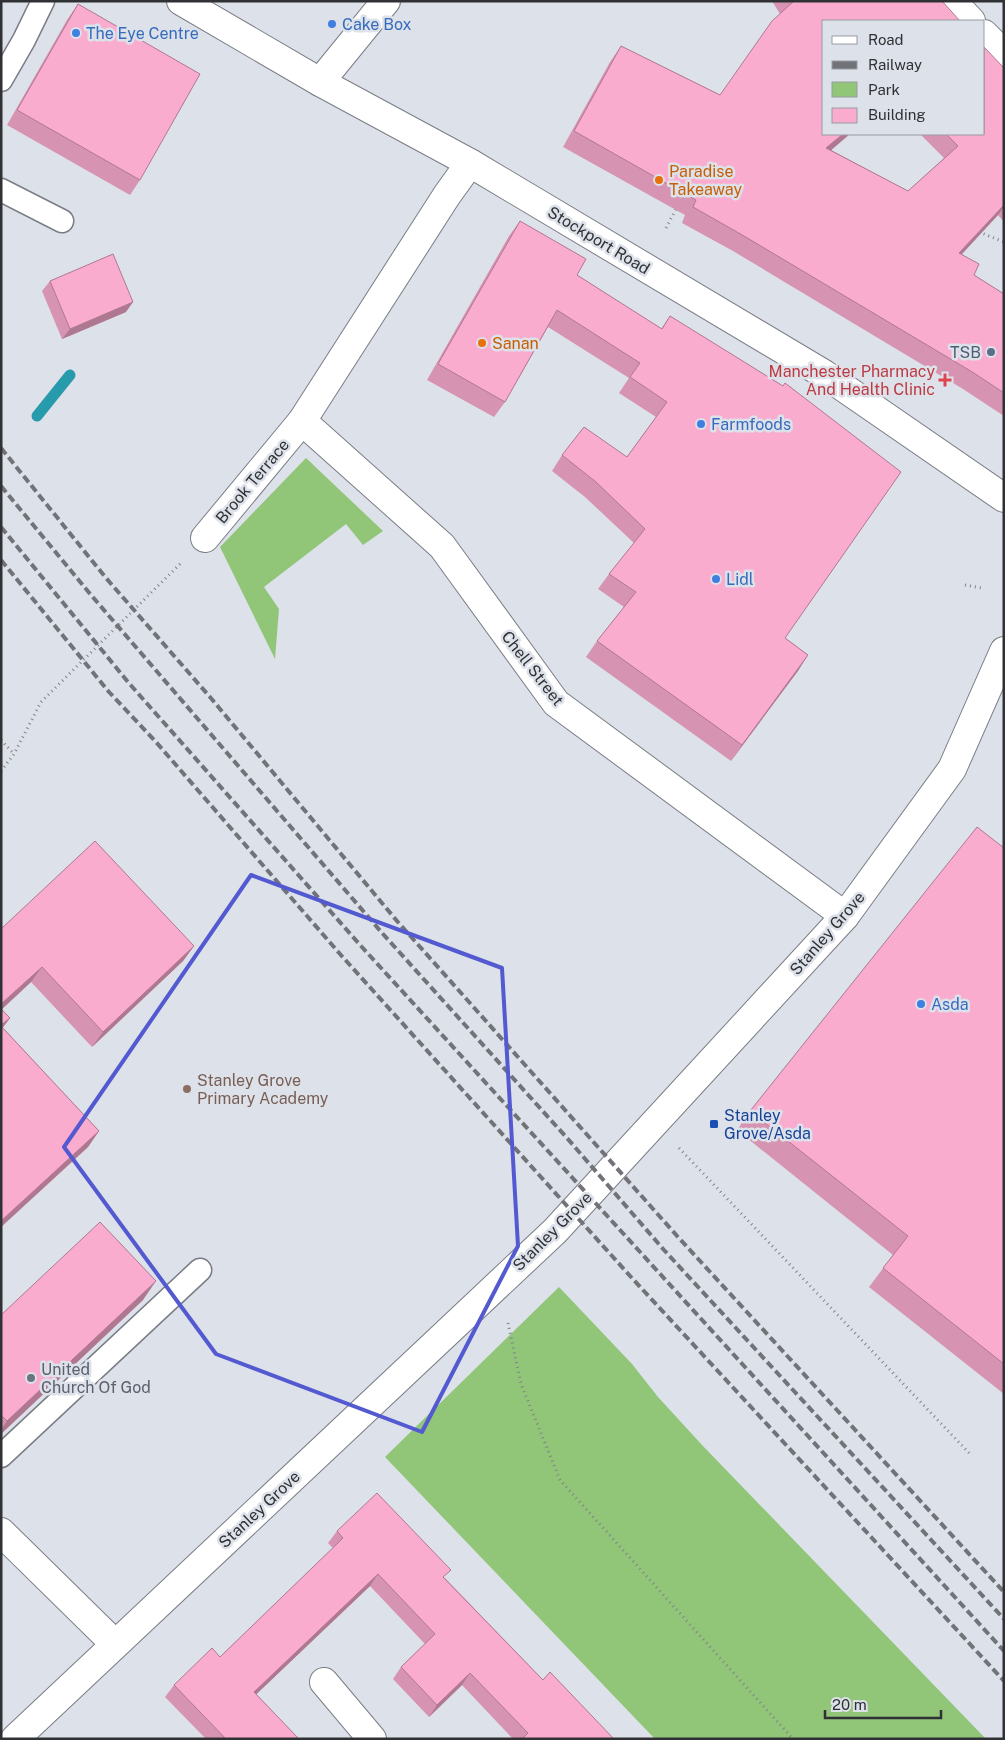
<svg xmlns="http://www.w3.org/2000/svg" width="1005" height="1740" font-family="'Public Sans',sans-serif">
<rect width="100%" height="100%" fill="#dde1e9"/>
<!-- green -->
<g fill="#91c578">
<polygon points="306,458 383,531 363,545 346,524 264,587 279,609 275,659 220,547"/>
<polygon points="559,1287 632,1364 658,1397 702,1445 986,1739 655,1739 385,1457"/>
</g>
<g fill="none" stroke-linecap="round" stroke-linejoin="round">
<!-- stream -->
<polyline stroke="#279bac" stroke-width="11" points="37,416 70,375"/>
<defs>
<g id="service">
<polyline points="1,80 24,40 43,1"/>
<polyline points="1,190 62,221"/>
<polyline points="1,1456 200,1270"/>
</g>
<g id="minor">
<polyline points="952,1 971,21"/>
<polyline points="984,34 1004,54"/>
<polyline points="320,82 386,1"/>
<polyline points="302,421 442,546 556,703 845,916"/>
<polyline points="205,538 302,421 447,195 470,163"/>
<polyline points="1,1532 115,1644"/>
<polyline points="324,1682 372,1739"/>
</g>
<polyline id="tertiary" points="15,1739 555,1231 845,916 952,769 1004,651"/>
<polyline id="trunk" points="181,1 320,82 470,163 824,374 1004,498"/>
</defs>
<!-- service casing -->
<use href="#service" stroke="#7a7d85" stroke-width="25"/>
<!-- minor casing -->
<use href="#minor" stroke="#7a7d85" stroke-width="30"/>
<!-- tertiary casing -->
<use href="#tertiary" stroke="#7a7d85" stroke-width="30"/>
<!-- trunk casing -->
<use href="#trunk" stroke="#7a7d85" stroke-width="30"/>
<!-- path -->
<g stroke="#818388" stroke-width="3" stroke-dasharray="1 4" stroke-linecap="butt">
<polyline points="666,228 677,207"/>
<polyline points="979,232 1004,242"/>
<polyline points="965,585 982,588"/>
<polyline points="1,740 14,754"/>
<polyline points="1,771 14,754 41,702 182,562"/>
<polyline points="679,1148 970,1454"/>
<polyline points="508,1323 521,1384 560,1480 793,1739"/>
</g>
<!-- service -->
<use href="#service" stroke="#fff" stroke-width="22"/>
<!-- minor -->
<use href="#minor" stroke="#fff" stroke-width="28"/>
<!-- tertiary -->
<use href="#tertiary" stroke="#fff" stroke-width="28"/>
<!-- trunk -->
<use href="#trunk" stroke="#fff" stroke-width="28"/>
<!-- rail -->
<g stroke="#717378" stroke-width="4" stroke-dasharray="8 4" stroke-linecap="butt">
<polyline points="1,448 106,578 210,697 397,921 678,1237 1004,1592"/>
<polyline points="1,486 91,595 383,934 567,1138 664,1250 1004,1619"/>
<polyline points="1,527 128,682 361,946 1004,1651"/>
<polyline points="1,560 109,692 156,742 340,954 631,1277 1004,1681"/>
</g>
</g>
<!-- wall -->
<g fill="#d794b2">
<polygon points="772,1 942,1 831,150 908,191 944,158 920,134 984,134 1004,68 1004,222 998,215 962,254 974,275 1004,294 1004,416 963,389 733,251 682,223 685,215 563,147 610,62 621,46 720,95 780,14"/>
<polygon points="78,4 140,180 130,195 7,125 67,20"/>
<polygon points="520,221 577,275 661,329 670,316 785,638 808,655 731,761 586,657 597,641 624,607 598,589 609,574 634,543 585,497 552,471 562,455 627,457 656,417 619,393 629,378 548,327 505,402 494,417 427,380 509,236"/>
<polygon points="50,281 126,312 62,339 42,291"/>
<polygon points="1004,848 1004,1394 869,1287 893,1255 737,1130 750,1111"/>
<polygon points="1,929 194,946 183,961 92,1047 31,982 2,1009 10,1018 3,1028 99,1131 88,1147 1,1227"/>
<polygon points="143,1300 1,1434 1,1315"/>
<polygon points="337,1531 445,1578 543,1680 614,1739 513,1739 462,1685 429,1717 393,1679 401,1667 425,1644 370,1586 256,1694 299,1739 206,1739 165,1697 174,1685 220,1657 333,1548 328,1543"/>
</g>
<!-- shaded-wall -->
<g fill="#af7891">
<polygon points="843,134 850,134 815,164 826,148"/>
<polygon points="1004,205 1004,207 998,215 948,269 959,253"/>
<polygon points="133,302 126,312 62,339 70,329"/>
<polygon points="808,655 798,671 731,761 742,745"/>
<polygon points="194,946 183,961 92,1047 103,1032"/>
<polygon points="42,967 31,982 1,1010 1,1004"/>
<polygon points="10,1018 1,1029 1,1025"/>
<polygon points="99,1131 88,1147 1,1227 1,1221"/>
<polygon points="156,1281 143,1300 1,1434 1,1430 7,1421"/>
<polygon points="378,1574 370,1586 246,1704 254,1692"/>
<polygon points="470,1673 462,1685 429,1717 437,1705"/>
</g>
<!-- building -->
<g fill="#faaccf" stroke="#af7891">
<polygon points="794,1 942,1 960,21 824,21 824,134 843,134 826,148 908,191 958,146 946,134 984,134 984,47 1004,68 1004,205 959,253 979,264 974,275 1004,294 1004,393 974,373 744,236 693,207 696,200 574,131 621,46 720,95 772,21"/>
<polygon points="78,4 200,74 140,180 17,110"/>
<polygon points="520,221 586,259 577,275 662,329 670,316 783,386 785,383 901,472 785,638 808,655 742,745 597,641 636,592 609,574 645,529 596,482 562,455 584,427 627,457 667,402 630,377 640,363 557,310 505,402 438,364"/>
<polygon points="113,254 133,302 70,329 50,281"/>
<polygon points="977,827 1004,848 1004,1364 883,1268 908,1236 750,1111"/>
<polygon points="95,841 194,946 103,1032 42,967 1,1004 1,929"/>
<polygon points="1,1009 10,1018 1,1025"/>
<polygon points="1,1026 99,1131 1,1221"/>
<polygon points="100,1222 156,1281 7,1421 1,1415 1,1315"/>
<polygon points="377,1493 451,1570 443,1577 543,1680 550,1672 614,1739 522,1739 528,1733 470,1673 437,1705 401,1667 435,1634 378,1574 254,1692 299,1739 226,1739 174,1685 212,1648 220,1657 343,1538 337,1531"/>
</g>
<!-- marked area -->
<path fill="none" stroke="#5359d0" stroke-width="4" stroke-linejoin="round" d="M251 875 502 968 518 1246 422 1432 216 1354 64 1147Z"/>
<!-- markers -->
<g fill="#3f7fe0" stroke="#dde1e9" stroke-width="2">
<circle cx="332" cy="24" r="5"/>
<circle cx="76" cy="33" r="5"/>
<circle cx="701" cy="424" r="5"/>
<circle cx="716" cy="579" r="5"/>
<circle cx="921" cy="1004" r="5"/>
</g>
<g fill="#e8710a" stroke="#dde1e9" stroke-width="2">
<circle cx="659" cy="180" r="5"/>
<circle cx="482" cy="343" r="5"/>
</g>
<circle fill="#5c6f8a" stroke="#dde1e9" stroke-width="2" cx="991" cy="352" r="5"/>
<path fill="#e0444e" stroke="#dde1e9" stroke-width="2" d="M942.5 372.5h5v5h5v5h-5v5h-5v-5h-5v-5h5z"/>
<circle fill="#8d6e63" stroke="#dde1e9" stroke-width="2" cx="187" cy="1089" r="5"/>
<rect fill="#1a4fb4" stroke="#dde1e9" stroke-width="2" x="709" y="1119" width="10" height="10" rx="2.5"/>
<circle fill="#6b7280" stroke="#dde1e9" stroke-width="2" cx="31" cy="1378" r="5"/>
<g text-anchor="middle" stroke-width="5" stroke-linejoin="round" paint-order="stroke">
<!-- shop labels -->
<g font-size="16" fill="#366cbe" stroke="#dde1e9" text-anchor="start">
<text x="342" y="30">Cake Box</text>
<text x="86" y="39">The Eye Centre</text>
<text x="711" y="430">Farmfoods</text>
<text x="726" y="585">Lidl</text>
<text x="931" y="1010">Asda</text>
</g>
<!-- food labels -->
<g font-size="16" fill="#c56008" stroke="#dde1e9" text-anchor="start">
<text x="669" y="177">Paradise<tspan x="669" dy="18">Takeaway</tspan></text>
<text x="492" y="349">Sanan</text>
</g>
<!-- street labels -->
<g font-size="16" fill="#303134" stroke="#dde1e9">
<text transform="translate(599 240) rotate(31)" y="6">Stockport Road</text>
<text transform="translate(252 481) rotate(-50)" y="6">Brook Terrace</text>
<text transform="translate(533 668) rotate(52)" y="6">Chell Street</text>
<text transform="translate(827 933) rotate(-49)" y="6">Stanley Grove</text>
<text transform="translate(552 1231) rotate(-45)" y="6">Stanley Grove</text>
<text transform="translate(259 1509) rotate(-43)" y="6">Stanley Grove</text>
</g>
<!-- service labels -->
<g font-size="16" fill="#4e5e75" stroke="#dde1e9" text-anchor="end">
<text x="981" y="358">TSB</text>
</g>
<!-- health labels -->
<g font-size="16" fill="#be3a42" stroke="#dde1e9" text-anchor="end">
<text x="935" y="377">Manchester Pharmacy<tspan x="935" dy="18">And Health Clinic</tspan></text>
</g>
<!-- education labels -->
<g font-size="16" fill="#785e54" stroke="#dde1e9" text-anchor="start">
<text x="197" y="1086">Stanley Grove<tspan x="197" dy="18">Primary Academy</tspan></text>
</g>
<!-- transit labels -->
<g font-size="16" fill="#164399" stroke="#dde1e9" text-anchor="start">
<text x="724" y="1121">Stanley<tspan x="724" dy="18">Grove/Asda</tspan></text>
</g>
<!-- worship labels -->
<g font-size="16" fill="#5b616d" stroke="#dde1e9" text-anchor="start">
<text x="41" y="1375">United<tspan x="41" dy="18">Church Of God</tspan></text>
</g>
</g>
<!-- border -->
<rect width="1005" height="1740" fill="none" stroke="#303134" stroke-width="5"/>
<!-- legend -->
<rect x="822" y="20" width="162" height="115" fill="#dde1e9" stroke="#989ba1"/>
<rect x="832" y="36" width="25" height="8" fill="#ffffff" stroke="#989ba1"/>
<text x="868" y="45" font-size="15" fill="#303134">Road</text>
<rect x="832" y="61" width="25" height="8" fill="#717378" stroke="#989ba1"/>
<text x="868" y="70" font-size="15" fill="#303134">Railway</text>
<rect x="832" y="82" width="25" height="15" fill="#91c578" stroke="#989ba1"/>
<text x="868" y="95" font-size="15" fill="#303134">Park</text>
<rect x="832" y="108" width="25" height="15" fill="#faaccf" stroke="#989ba1"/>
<text x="868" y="120" font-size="15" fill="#303134">Building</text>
<!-- scale -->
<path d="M825 1710v8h116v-8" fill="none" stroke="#303134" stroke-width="2.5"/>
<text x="832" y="1710" font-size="15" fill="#303134" stroke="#dde1e9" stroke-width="4" paint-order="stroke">20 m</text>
</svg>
